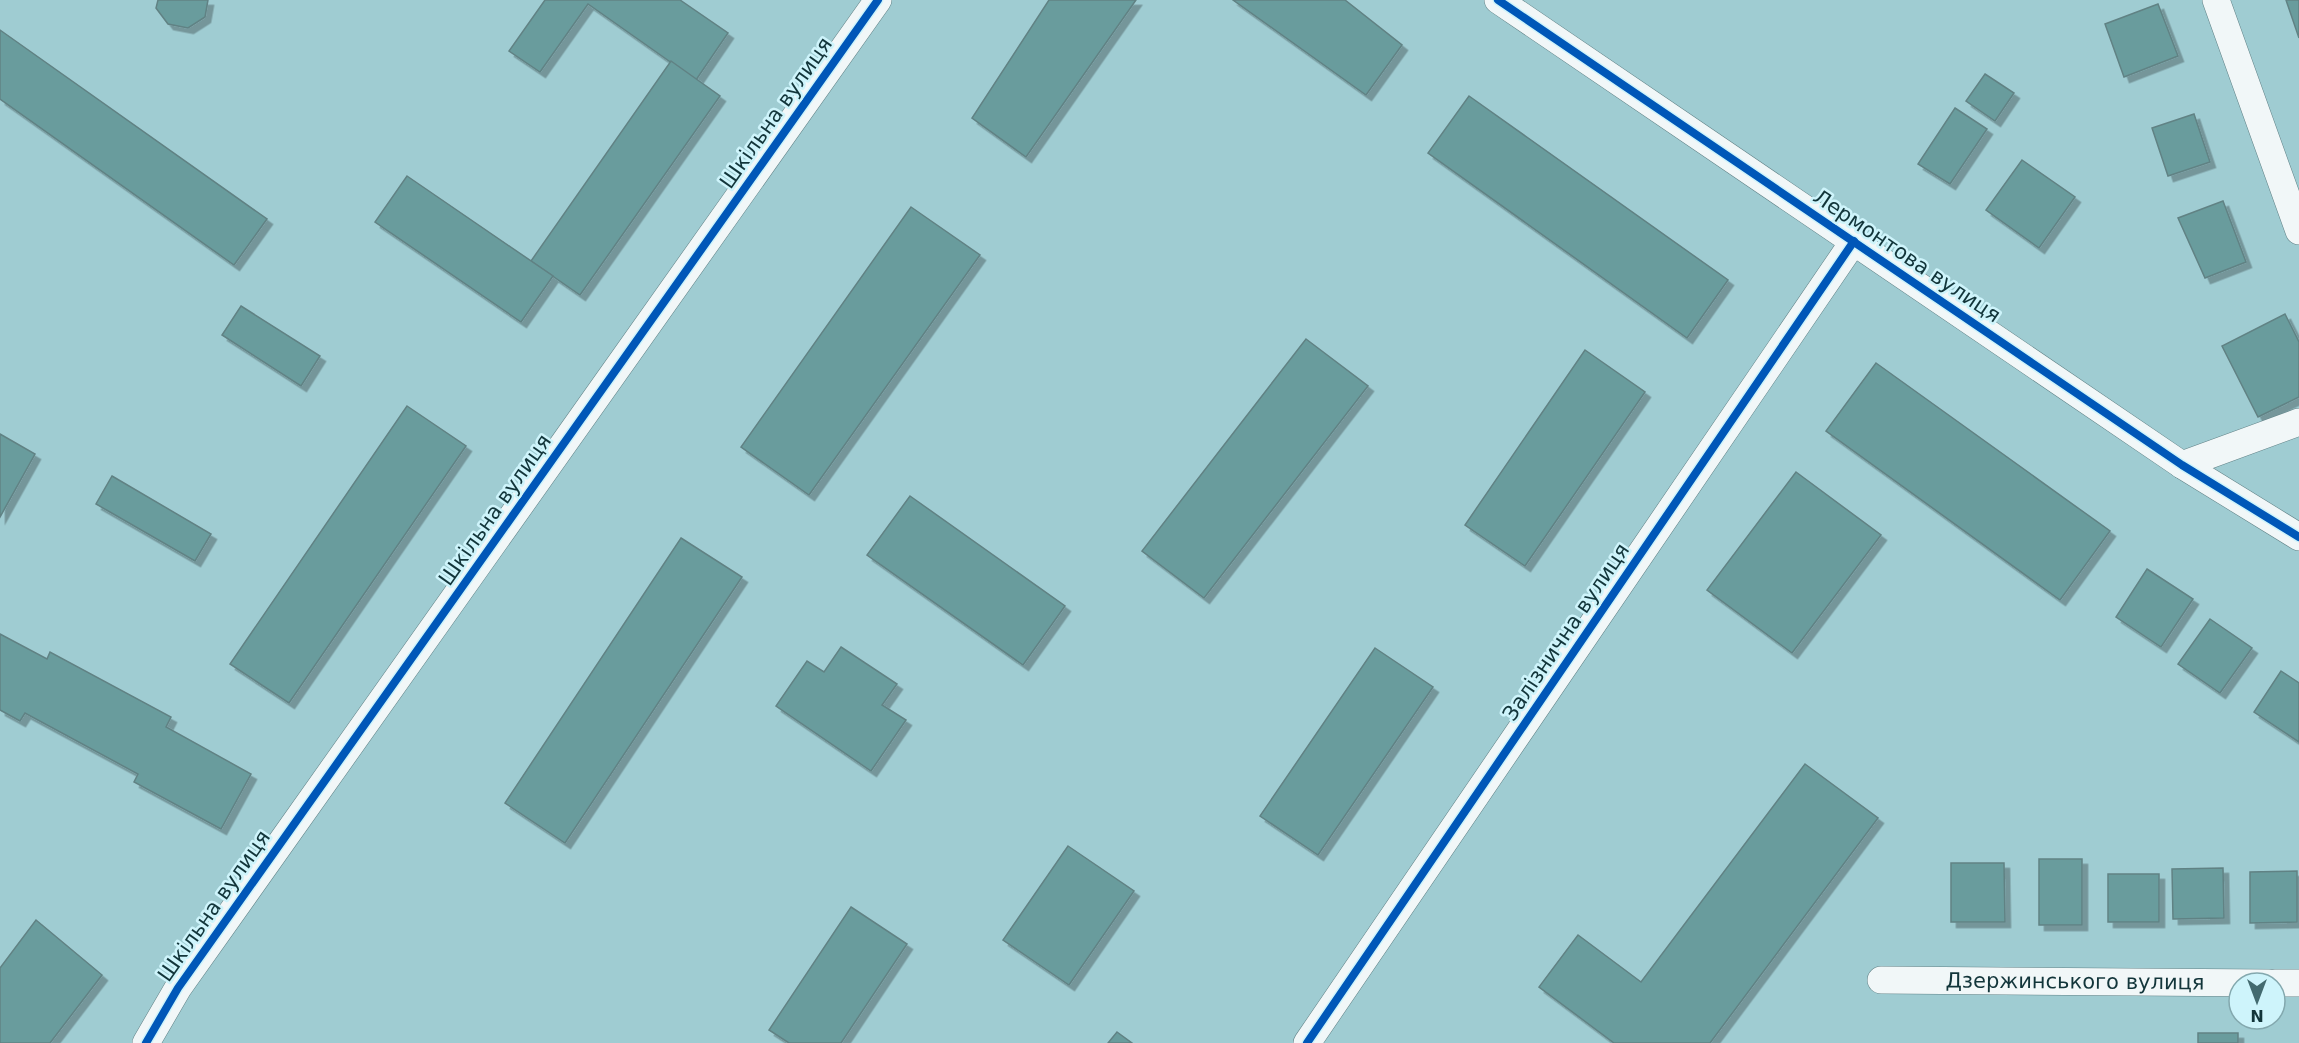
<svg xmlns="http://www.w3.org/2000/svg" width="2299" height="1043" font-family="'DejaVu Sans',sans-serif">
<defs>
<filter id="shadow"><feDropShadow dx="5.5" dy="5.5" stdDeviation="0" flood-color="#0004"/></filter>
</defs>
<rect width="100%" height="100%" fill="#9fccd2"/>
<!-- building -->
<g fill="#699c9d" stroke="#618284" stroke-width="1.5" filter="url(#shadow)">
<polygon points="158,0 208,0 205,17 188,28 168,24 156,8"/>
<polygon points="545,0 680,0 728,33 696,80 588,4 540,72 509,51"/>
<polygon points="1049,0 1136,0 1026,157 972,118"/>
<polygon points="1233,0 1345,0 1402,45 1366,95"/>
<polygon points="2286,0 2299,0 2299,38"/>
<polygon points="2158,4 2178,56 2124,77 2105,24"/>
<polygon points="0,30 267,219 234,265 0,99"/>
<polygon points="671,61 720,96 580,295 531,261"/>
<polygon points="1985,74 2014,93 1995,121 1966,101"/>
<polygon points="1469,96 1728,280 1687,338 1428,153"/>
<polygon points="1955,108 1987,129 1950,184 1918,164"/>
<polygon points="2194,114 2210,162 2168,176 2152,128"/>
<polygon points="2022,160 2075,197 2039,248 1986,210"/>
<polygon points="407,176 553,276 521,322 375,222"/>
<polygon points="2223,201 2246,262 2205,278 2178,218"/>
<polygon points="911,207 980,255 809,495 741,447"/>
<polygon points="241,306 320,356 301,386 222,335"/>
<polygon points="2285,314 2299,342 2299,397 2258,417 2222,346"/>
<polygon points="1306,339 1368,386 1204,598 1142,551"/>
<polygon points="1585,350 1645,392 1525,566 1465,525"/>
<polygon points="1876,363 2110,531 2060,600 1826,431"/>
<polygon points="407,406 466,446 289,703 230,664"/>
<polygon points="0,434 35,454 0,517"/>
<polygon points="1796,472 1881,535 1792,653 1707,590"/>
<polygon points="112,476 211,534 195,561 96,504"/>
<polygon points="910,496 1065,606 1023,665 867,555"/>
<polygon points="681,538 742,577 565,843 505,803"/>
<polygon points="2147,569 2193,599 2161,647 2116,617"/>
<polygon points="2210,619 2252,648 2220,693 2178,664"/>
<polygon points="0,634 47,659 50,652 171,717 166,727 251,774 221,829 134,782 138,774 25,713 20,721 0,710"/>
<polygon points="841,647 897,684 882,705 906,720 871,771 776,706 807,661 824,672"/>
<polygon points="1375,648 1433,687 1318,855 1260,816"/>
<polygon points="2281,671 2299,683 2299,742 2254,712"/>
<polygon points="1805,764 1878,818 1710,1043 1614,1043 1539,987 1578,935 1641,982"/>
<polygon points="1068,846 1134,891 1069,985 1003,940"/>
<rect x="2039" y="859" width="43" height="66"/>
<polygon points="1951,863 2004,863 2005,922 1951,922"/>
<polygon points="2223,868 2224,918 2173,919 2172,869"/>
<polygon points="2297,871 2297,922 2250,923 2250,872"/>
<rect x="2108" y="874" width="51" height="48"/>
<polygon points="851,907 907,944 841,1043 789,1043 769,1030"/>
<polygon points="36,920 102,975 50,1043 0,1043 0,968"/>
<polygon points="1117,1032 1132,1043 1108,1043"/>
<rect x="2198" y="1033" width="40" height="10"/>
</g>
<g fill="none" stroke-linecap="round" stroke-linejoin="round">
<defs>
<g id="street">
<polyline points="1498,0 2182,465 2299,537"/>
<polyline points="2216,0 2299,231"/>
<polyline points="2182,465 2299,422"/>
<path id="s1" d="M1881 980 2269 983"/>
<polyline points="2275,983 2299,983"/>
<polyline points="146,1043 178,988 878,0"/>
<polyline points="1307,1043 1854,241"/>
</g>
</defs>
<!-- street casing -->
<use href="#street" stroke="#608186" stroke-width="28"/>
<!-- street -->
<use href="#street" stroke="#f1f7f8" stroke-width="27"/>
<defs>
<g id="cycleway">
<polyline points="1498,0 2182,465 2299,537"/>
<polyline points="146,1043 178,988 878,0"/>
<polyline points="1307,1043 1854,241"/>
</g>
</defs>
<!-- cycleway casing -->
<use href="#cycleway" stroke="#cef4fb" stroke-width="11"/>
<!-- cycleway -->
<use href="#cycleway" stroke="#0057b8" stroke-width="8"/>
</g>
<g text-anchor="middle" stroke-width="5" stroke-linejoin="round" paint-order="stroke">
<!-- street labels -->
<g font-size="21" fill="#12353a" stroke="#cef4fb">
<text transform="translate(776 113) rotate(-55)" y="7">Шкільна вулиця</text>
<text transform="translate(1907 256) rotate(34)" y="7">Лермонтова вулиця</text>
<text transform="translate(495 510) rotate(-55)" y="7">Шкільна вулиця</text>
<text transform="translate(1566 632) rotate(-56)" y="7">Залізнична вулиця</text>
<text transform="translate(214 906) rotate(-55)" y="7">Шкільна вулиця</text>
<text dy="7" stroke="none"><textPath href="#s1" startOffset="194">Дзержинського вулиця</textPath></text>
</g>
</g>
<!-- north arrow -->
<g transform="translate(2257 1001) rotate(180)"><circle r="28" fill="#cef4fb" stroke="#83a8ae" stroke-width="1.5"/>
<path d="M0-4.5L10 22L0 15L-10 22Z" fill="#436a6f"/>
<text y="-9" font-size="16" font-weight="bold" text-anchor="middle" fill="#12353a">N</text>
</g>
</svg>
